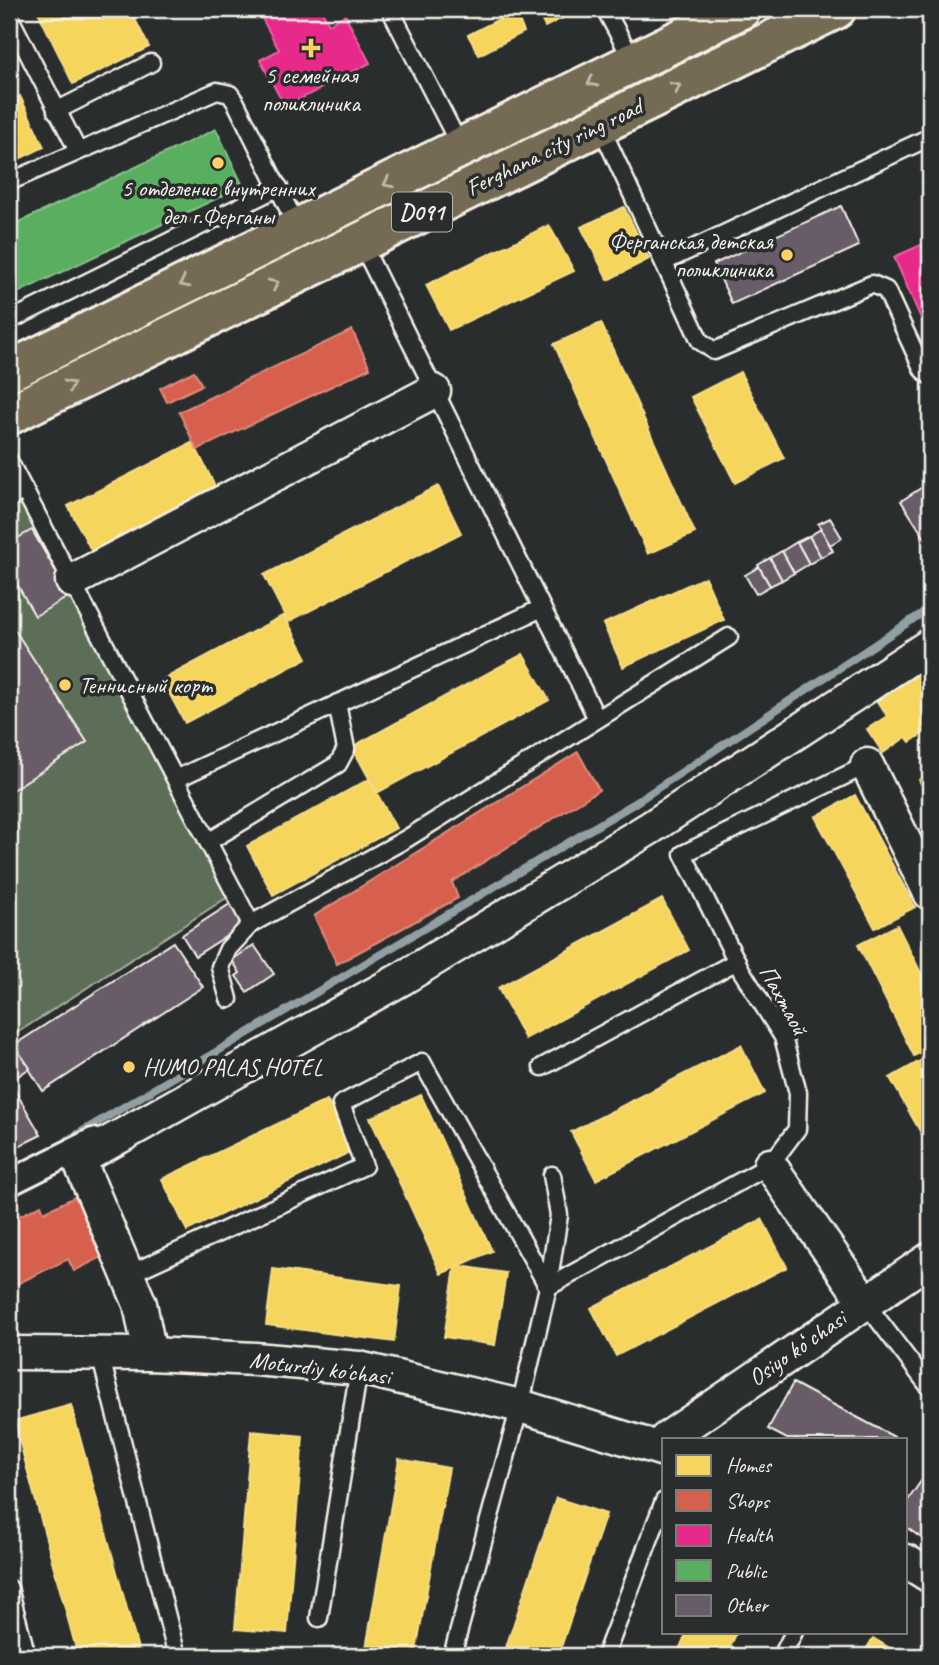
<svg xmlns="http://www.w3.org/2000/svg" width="939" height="1665" font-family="Caveat,sans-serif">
<rect width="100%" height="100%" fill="#2a2d2e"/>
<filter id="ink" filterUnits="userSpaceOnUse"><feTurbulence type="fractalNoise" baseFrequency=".0143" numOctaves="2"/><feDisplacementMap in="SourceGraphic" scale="14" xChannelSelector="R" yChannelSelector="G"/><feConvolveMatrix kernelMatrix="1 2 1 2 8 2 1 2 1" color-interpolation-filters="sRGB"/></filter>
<g filter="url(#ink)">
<!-- green -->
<polygon fill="#5b6e58" stroke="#a8b0a0" stroke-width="2" points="9,475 231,895 9,1038"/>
<!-- homes -->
<g fill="#f6d55c" stroke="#f5dd86" stroke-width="2">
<polygon points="130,9 149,47 73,84 37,10"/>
<polygon points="439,9 463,9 443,18"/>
<polygon points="536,9 580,9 545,27"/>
<polygon points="515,11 524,32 479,55 468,35"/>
<polygon points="9,71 16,86 9,89"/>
<polygon points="20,96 44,147 9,164 9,102"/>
<polygon points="624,207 649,259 608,280 581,227"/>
<polygon points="549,225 574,271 449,330 426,285"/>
<polygon points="601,323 695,533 648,554 554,344"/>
<polygon points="740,372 784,458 735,483 691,397"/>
<polygon points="193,442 216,488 92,552 68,506"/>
<polygon points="438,486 461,533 288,622 264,575"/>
<polygon points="705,577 724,620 623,667 603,624"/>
<polygon points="284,615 307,658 185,723 162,680"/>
<polygon points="523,654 549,700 377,793 352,747"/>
<polygon points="930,663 930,729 910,742 906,737 883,753 867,729 887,716 876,700"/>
<polygon points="930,774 930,800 919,780"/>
<polygon points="369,779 396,828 273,895 247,846"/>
<polygon points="855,795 915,907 875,928 815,817"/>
<polygon points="662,899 689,950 525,1039 498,988"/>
<polygon points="897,925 930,991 930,1048 914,1056 858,945"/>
<polygon points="741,1045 765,1093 596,1180 571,1132"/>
<polygon points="929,1056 930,1058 930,1149 890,1078"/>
<polygon points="421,1095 492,1251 441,1274 370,1118"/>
<polygon points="327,1100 352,1151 187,1231 162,1179"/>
<polygon points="762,1219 787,1267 616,1356 591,1308"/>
<polygon points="460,1266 506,1273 495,1345 444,1337 455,1268"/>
<polygon points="273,1269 401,1286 394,1342 266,1325"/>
<polygon points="71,1405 140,1656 78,1656 14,1421"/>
<polygon points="251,1431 303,1436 287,1633 235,1629"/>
<polygon points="399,1459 449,1468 415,1656 379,1656 365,1654"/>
<polygon points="556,1498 606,1514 558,1656 503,1656"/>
<polygon points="687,1632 737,1632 726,1656 676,1656"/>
<polygon points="873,1638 903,1656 862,1656"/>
</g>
<!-- shops -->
<g fill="#d6604d" stroke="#df8c7c" stroke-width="2">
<polygon points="352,330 370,368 197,450 179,412"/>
<polygon points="194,371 202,385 167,402 160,388"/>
<polygon points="578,752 599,790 452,882 458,898 337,964 314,916"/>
<polygon points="87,1191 116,1250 74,1271 68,1259 9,1288 9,1221 41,1205 44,1212"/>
</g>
<!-- health -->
<g fill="#e7298a" stroke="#eb65a6" stroke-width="2">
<polygon points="257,9 321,9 329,24 345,15 370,63 285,107 260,60 279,50"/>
<polygon points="930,241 930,339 894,257"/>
</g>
<!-- public -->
<polygon fill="#5aae61" stroke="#88c28a" stroke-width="2" points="216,129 243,186 9,297 9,227"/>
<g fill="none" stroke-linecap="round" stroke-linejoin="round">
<!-- stream -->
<polyline stroke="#929fa3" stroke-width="8" points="68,1140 635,803 930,608"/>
</g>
<!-- building -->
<g fill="#685b69" stroke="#f4f1e8" stroke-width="2">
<polygon points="841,206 859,246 732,304 714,264"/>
<polygon points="930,482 930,546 901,501"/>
<polygon points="830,518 842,538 830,545 818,524"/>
<polygon points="821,529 833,551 821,557 809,536"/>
<polygon points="32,530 70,596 35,616 9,570 9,543"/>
<polygon points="809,536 821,557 809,564 797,542"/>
<polygon points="797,542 809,564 794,573 782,551"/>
<polygon points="782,551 794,573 782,580 770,558"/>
<polygon points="770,558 782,580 770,586 758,565"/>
<polygon points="759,567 770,586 756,594 745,575"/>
<polygon points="9,621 87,742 9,792"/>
<polygon points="233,902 247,923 195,956 182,935"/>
<polygon points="173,942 203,987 43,1091 14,1045"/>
<polygon points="254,945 274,974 247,992 236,976 240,973 232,960"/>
<polygon points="14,1045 30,1068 9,1082 9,1049"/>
<polygon points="13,1087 41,1135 9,1151 9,1090"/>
<polygon points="793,1383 898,1439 787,1439 768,1429"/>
<polygon points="930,1468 930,1544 906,1527 906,1503"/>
</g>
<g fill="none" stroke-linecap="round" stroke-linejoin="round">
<defs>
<g id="service">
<polyline points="390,9 461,148"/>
<polyline points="605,9 633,61"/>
<polyline points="9,16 78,151"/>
<polyline points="56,111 151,63"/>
<polyline points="600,125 700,341 714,351 872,284 886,290 923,370 930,376"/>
<polyline points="9,182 217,91 230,94 236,103 297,226"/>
<polyline points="361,242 597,719"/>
<polyline points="664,262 930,137"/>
<polyline points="9,321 279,187"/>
<polyline points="9,461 251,924 406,839 729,637"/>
<polyline points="9,499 24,489"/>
<polyline points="176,779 542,608"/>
<polyline points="208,842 338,764 346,749 337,703"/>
<polyline points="229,999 220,967 228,949 251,924"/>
<polyline points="542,1067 737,961"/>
<polyline points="127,1275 364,1166 341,1104 422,1062 548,1287 520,1406 452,1656"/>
<polyline points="548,1287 770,1165 797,1129 798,1093 783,1037 741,970 683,854 867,765"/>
<polyline points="548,1287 559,1215 552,1175"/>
<polyline points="864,1301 930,1388"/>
<polyline points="100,1354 177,1656"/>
<polyline points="9,1588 27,1656"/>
<polyline points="319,1618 359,1368"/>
<polyline points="605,1656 664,1501"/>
<polyline points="782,1656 794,1632"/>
</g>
<polyline id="pedestrian" points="9,1183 93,1141"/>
<g id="minor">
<polyline points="72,581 434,391"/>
<polyline points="867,765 930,893"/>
<polyline points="78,1160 403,978 650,828 930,645"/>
<polyline points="770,1165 864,1301"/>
<polyline points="82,1167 140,1304 150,1354"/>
<polyline points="9,1353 150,1354 255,1359 359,1368 520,1406 664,1450"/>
<polyline points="666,1439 930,1259"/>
<polyline points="906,1561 930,1576"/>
</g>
<g id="trunk">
<polyline points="9,371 741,9"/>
<polyline points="9,415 836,9"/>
</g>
</defs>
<!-- service casing -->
<use href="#service" stroke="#f4f1e8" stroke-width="21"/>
<!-- pedestrian casing -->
<use href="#pedestrian" stroke="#f4f1e8" stroke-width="30"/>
<!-- minor casing -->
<use href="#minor" stroke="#f4f1e8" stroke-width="37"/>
<!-- trunk casing -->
<use href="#trunk" stroke="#f4f1e8" stroke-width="44"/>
<!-- service -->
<use href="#service" stroke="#2a2d2e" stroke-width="16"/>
<!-- pedestrian -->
<use href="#pedestrian" stroke="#2a2d2e" stroke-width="24"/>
<!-- minor -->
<use href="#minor" stroke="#2a2d2e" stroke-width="32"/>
<!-- trunk -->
<use href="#trunk" stroke="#746b52" stroke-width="38"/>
</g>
<!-- one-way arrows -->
<defs><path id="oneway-chevron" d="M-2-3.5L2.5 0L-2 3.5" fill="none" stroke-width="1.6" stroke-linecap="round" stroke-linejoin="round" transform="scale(1.75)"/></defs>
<g stroke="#c1bbac">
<use href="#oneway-chevron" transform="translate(592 82) rotate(153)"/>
<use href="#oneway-chevron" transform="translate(676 87) rotate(-26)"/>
<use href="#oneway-chevron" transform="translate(388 183) rotate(154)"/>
<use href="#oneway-chevron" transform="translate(184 283) rotate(153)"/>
<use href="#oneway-chevron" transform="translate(274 284) rotate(-26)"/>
<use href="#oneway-chevron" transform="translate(70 385) rotate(-26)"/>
</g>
</g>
<!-- markers -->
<g fill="#ffd166" stroke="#2a2d2e" stroke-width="2.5">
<path d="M307.5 37.5h7v7h7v7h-7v7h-7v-7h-7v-7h7z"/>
<circle cx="218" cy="163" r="7"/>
<circle cx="787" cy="255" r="7"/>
<circle cx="65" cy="685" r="7"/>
<circle cx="129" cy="1067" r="7"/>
</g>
<g text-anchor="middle" stroke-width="7" stroke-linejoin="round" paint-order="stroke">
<!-- shield labels -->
<rect fill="#2a2d2e" stroke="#b7b6b0" stroke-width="2" x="392" y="192.5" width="60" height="39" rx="5"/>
<g font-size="23" font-weight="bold" fill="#f4f1e8">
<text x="422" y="220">D091</text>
</g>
<!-- poi labels -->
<g font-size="24" fill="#f4f1e8" stroke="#2a2d2e">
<text x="311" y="83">5 семейная<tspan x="311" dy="28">поликлиника</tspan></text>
<text x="218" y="196">5 отделение внутренних<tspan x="218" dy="28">дел г.Ферганы</tspan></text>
<text x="773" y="249" text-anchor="end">Ферганская детская<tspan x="773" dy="28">поликлиника</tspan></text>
<text x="79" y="693" text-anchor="start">Теннисный корт</text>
<text x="143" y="1075" text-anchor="start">HUMO PALAS HOTEL</text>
</g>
<!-- street labels -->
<g font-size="24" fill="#f4f1e8" stroke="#2a2d2e">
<text transform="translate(554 147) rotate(-26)" y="8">Ferghana city ring road</text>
<text transform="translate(784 1000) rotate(61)" y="8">Пахтаой</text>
<text transform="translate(797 1348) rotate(-35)" y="8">Osiyo koʻchasi</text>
<text transform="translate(320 1368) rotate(7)" y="8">Moturdiy ko'chasi</text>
</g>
</g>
<!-- margin -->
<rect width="939" height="1665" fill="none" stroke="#2a2d2e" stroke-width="35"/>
<rect x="18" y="18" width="904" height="1630" fill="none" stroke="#f4f1e8" stroke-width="2.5" filter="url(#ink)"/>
<!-- legend -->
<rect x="662" y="1438" width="245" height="196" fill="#2a2d2e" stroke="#7b7b78" stroke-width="2"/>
<rect x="676" y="1455" width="35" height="21" fill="#f6d55c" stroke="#7b7b78" stroke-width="2"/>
<text x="726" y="1472" font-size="21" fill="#f4f1e8">Homes</text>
<rect x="676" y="1490" width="35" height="21" fill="#d6604d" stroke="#7b7b78" stroke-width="2"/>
<text x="726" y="1508" font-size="21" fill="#f4f1e8">Shops</text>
<rect x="676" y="1525" width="35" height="21" fill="#e7298a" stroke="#7b7b78" stroke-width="2"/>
<text x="726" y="1542" font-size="21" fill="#f4f1e8">Health</text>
<rect x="676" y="1560" width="35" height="21" fill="#5aae61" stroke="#7b7b78" stroke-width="2"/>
<text x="726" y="1578" font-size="21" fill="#f4f1e8">Public</text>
<rect x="676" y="1595" width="35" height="21" fill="#685b69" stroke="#7b7b78" stroke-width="2"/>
<text x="726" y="1612" font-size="21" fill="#f4f1e8">Other</text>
</svg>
